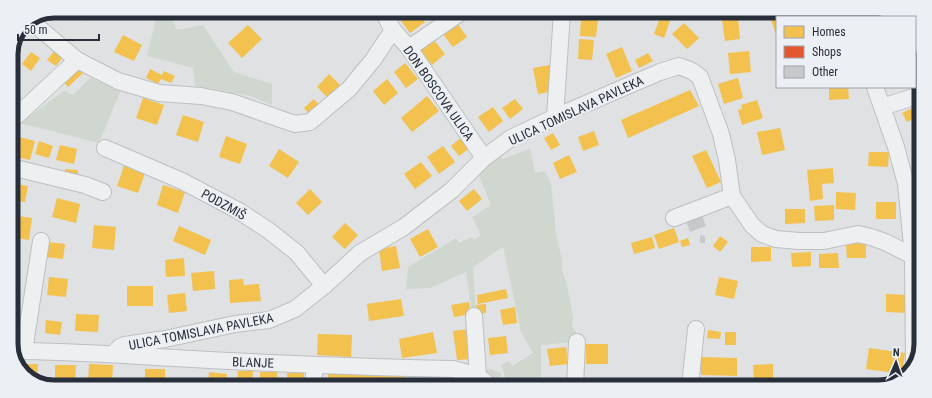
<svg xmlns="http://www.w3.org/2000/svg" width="932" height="398" font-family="'Roboto Condensed',sans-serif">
<rect width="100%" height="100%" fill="#dfe1e3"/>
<!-- green -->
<g fill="#d0d7cf">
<polygon points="158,11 168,11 177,30 203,25 234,72 272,84 272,105 251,96 195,86 193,68 147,56"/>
<polygon points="90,78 120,92 99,143 20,123 64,91 73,95"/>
<polygon points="530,149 535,173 545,171 551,184 556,234 562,260 562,270 567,285 573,318 572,327 576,332 575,342 541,345 541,378 572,381 572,386 504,386 505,376 501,365 508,361 512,366 533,353 521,332 503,247 473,267 476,313 472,314 466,272 430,288 406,289 408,267 456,238 459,243 472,237 474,240 481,235 472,217 491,205 478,173 498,150 502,159"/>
<polygon points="491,369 499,372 501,374 499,385 495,385 483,370"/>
<polygon points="409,371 456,372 484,385 408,385"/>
</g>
<!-- homes -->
<g fill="#f2c14e">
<polygon points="66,11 90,11 87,21 65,14"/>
<polygon points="413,12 418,12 425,22 410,33 401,21"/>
<polygon points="485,13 496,13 489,18"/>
<polygon points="769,14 784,14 786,17 777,17 777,37"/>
<polygon points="824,14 843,14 844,17 824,17"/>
<polygon points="661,15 671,18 664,38 654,34"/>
<polygon points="581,18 598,20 596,37 580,36"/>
<polygon points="738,18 740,39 725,41 722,20"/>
<polygon points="457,23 467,37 453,47 442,33"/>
<polygon points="684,23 699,38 687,49 672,34"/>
<polygon points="248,25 262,39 242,58 228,43"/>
<polygon points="20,31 23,33 16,42 16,41"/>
<polygon points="123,35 142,45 134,61 114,52"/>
<polygon points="579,39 594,40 592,60 578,59"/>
<polygon points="434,40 445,54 432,65 420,51"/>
<polygon points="622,47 632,71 616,78 606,54"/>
<polygon points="57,48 65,54 56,66 47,60"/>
<polygon points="749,51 751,72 730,74 728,53"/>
<polygon points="31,52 40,58 31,71 22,64"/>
<polygon points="648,53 653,61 639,68 635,60"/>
<polygon points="405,63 418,79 406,88 394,72"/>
<polygon points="550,65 554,91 538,94 533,68"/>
<polygon points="79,67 84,72 68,87 63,81"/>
<polygon points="150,69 162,75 164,71 175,76 171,83 161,79 158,84 146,78"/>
<polygon points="329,74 342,87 330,100 317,87"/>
<polygon points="738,78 743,98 724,104 718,84"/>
<polygon points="387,79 398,93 384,105 373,91"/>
<polygon points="829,87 848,87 849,99 829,100"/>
<polygon points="690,90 699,106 628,138 621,120"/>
<polygon points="427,96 439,111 412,132 401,118"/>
<polygon points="143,98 164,105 157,125 136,118"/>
<polygon points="314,99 321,107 311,116 304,108"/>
<polygon points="515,99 523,109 510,119 502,108"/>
<polygon points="757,100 763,118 742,125 738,110 742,109 741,105"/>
<polygon points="919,105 920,107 920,115 907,122 902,113"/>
<polygon points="493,107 503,121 489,132 478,117"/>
<polygon points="183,115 204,122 198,142 176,135"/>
<polygon points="780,128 785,150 762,155 757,132"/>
<polygon points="594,131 599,145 583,151 578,137"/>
<polygon points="553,133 560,145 551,150 544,138"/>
<polygon points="15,136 35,141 30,160 11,156"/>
<polygon points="226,136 247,144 240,164 219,157"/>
<polygon points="462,137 471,147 459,156 451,146"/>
<polygon points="39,141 53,146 49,158 35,154"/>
<polygon points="60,145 77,149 74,164 56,160"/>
<polygon points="443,146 455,162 439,174 427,157"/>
<polygon points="279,149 299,162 288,178 269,166"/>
<polygon points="706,150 721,182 707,188 692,156"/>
<polygon points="869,152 889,152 888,167 868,166"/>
<polygon points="569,155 577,172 560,179 553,163"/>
<polygon points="421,162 432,176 415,189 404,174"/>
<polygon points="124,166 145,173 138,193 117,186"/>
<polygon points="833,168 834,183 822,184 823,199 810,201 807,170"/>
<polygon points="65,169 78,170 77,179 65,178"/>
<polygon points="11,183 28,186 25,202 11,200"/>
<polygon points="163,185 185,192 178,213 157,205"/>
<polygon points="310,189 322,202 308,215 296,203"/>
<polygon points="474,189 482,199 467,211 459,201"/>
<polygon points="836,192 856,193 855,210 836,209"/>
<polygon points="57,198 80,204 76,223 52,217"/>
<rect x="876" y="202" width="20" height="17"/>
<polygon points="834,205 834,220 815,221 814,206"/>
<polygon points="785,209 805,209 805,223 785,224"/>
<polygon points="11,215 32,218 29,240 11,237"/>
<polygon points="345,223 358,235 345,249 332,237"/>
<polygon points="94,225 116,227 114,250 92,248"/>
<polygon points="179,226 211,240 205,255 173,241"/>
<polygon points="674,228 679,242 659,249 654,235"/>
<polygon points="428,229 438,247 420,257 410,239"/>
<polygon points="720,236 728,242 720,252 713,246"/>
<polygon points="652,237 655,248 634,254 631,243"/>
<polygon points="688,238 690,245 682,247 680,241"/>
<polygon points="48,242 65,244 63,259 46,257"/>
<polygon points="866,243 866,258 847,258 846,244"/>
<polygon points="396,246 400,268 382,271 379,249"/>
<polygon points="751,247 771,247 771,261 751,262"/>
<polygon points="811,252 811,266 792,267 791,253"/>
<polygon points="838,253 839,268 819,268 819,254"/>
<polygon points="184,258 185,276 166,277 165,260"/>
<polygon points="214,271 215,289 193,291 191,273"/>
<polygon points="49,277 68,279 66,297 47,295"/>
<polygon points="719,277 738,281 734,299 715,295"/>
<polygon points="243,279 244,285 259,284 261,301 230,303 229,280"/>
<rect x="127" y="286" width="26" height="20"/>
<polygon points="506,289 508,298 478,304 477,295"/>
<polygon points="185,293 187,311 169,313 167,295"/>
<polygon points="886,294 908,295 907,313 886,312"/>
<polygon points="401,299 404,316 369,321 367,304"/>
<polygon points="469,302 471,314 454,317 451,305"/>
<polygon points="486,304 486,313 477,314 476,305"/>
<polygon points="515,307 517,323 503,325 500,310"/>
<polygon points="76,314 99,315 98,332 75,331"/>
<polygon points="11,318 23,320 22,330 11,329"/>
<polygon points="46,320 62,322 60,335 45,333"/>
<polygon points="469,329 473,359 457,360 453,331"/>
<polygon points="708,330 721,332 720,339 707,338"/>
<polygon points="433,332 437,353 402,358 399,339"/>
<rect x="725" y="332" width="11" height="13"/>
<polygon points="318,334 352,335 351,357 317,355"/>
<polygon points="506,336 508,353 490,355 488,338"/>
<rect x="586" y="344" width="22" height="20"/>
<polygon points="566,347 568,364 550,366 547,349"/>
<polygon points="869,348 905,353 902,374 866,369"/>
<polygon points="701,357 737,358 737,376 701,375"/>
<polygon points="17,364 38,364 37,383 20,370"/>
<polygon points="89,364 113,365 112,384 88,384"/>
<polygon points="773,364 773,379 754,380 753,365"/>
<polygon points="55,365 76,365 75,382 55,381"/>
<rect x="145" y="369" width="20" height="15"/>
<polygon points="238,371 253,371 252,385 237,385"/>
<polygon points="209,372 227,374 226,385 208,384"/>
<polygon points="260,372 277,372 278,385 260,385"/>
<rect x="287" y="373" width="17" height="12"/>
<polygon points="328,373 405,375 406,385 328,385"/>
</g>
<!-- shops -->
<polygon fill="#e4572e" points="884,382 893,382 883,385"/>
<!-- building -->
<g fill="#c7c9cb">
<polygon points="702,215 706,226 690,232 686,220"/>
<polygon points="700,235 705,236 705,243 700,243"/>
</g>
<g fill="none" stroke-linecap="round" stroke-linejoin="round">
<defs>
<g id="minor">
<polyline points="383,12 393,30 409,48 484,158"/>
<polyline points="849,14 850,17"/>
<polyline points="31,21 77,60 118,81 159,93 201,96 232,102 295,124 310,122 349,89 373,60 393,30"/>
<polyline points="409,48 460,13"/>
<polyline points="875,87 896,147 906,184 913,256 914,364"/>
<polyline points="882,107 920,95"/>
<polyline points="555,117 562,13"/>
<polyline points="11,121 77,60"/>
<polyline points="105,148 182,181 239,211 268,230 297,253 324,286"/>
<polyline points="11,167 85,185 103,192"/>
<polyline points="674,218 732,196"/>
<polyline points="474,316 478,376"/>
<path d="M13 351C73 351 132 356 192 359 279 364 366 367 453 369L478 376 490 386"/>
<polyline points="24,351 41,241"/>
<polyline points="113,354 120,347 125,345 165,339 235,324 269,320 295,309 324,286 360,253 404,227 452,190 484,158 511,138 555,117 660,72 679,66 692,71 700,77 721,134 727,160 732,196 752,225 762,234 776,239 799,241 824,241 858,234 871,237 885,242 913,256"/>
<polyline points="313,385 315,365"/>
<polyline points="575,386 577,342"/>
<polyline points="690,386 696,329"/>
</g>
</defs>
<!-- minor casing -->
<use href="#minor" stroke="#bdbfc1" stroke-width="18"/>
<!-- minor -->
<use href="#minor" stroke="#eeeff0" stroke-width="16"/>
</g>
<g text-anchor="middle" stroke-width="4" stroke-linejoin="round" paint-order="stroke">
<!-- street labels -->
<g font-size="13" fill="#282f3a" stroke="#eceff3">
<text transform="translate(439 93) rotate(55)" y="5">DON BOSCOVA ULICA</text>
<text transform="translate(576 110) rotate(-25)" y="5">ULICA TOMISLAVA PAVLEKA</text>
<text transform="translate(224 204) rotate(29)" y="5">PODZMIŠ</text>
<text transform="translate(201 331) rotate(-11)" y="5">ULICA TOMISLAVA PAVLEKA</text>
<text transform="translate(253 362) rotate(2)" y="5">BLANJE</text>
</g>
</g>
<!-- crop -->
<path d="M0 0H932V398H0ZM54 18H878A36 36 0 0 1 914 54V344A36 36 0 0 1 878 380H54A36 36 0 0 1 18 344V54A36 36 0 0 1 54 18Z" fill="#eceff3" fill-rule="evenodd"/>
<path fill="none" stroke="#282f3a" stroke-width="5" d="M54 18H878A36 36 0 0 1 914 54V344A36 36 0 0 1 878 380H54A36 36 0 0 1 18 344V54A36 36 0 0 1 54 18Z"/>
<!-- legend -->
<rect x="776" y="16" width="140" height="72" fill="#eceff3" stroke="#9ea2a9"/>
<rect x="784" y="26" width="20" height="12" fill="#f2c14e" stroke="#9ea2a9"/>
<text x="812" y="36" font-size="12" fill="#282f3a">Homes</text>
<rect x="784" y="46" width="20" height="12" fill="#e4572e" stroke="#9ea2a9"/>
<text x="812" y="56" font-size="12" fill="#282f3a">Shops</text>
<rect x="784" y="66" width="20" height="12" fill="#c7c9cb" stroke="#9ea2a9"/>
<text x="812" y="76" font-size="12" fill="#282f3a">Other</text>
<!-- north arrow -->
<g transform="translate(896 362) rotate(2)" stroke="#eceff3" stroke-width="3" paint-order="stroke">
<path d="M0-3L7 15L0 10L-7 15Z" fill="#282f3a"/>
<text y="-6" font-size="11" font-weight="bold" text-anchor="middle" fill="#282f3a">N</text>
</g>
<!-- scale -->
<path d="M18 34v6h81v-6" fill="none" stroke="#282f3a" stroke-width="2"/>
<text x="24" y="34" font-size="12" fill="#282f3a" stroke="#eceff3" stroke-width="3" paint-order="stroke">50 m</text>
</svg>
